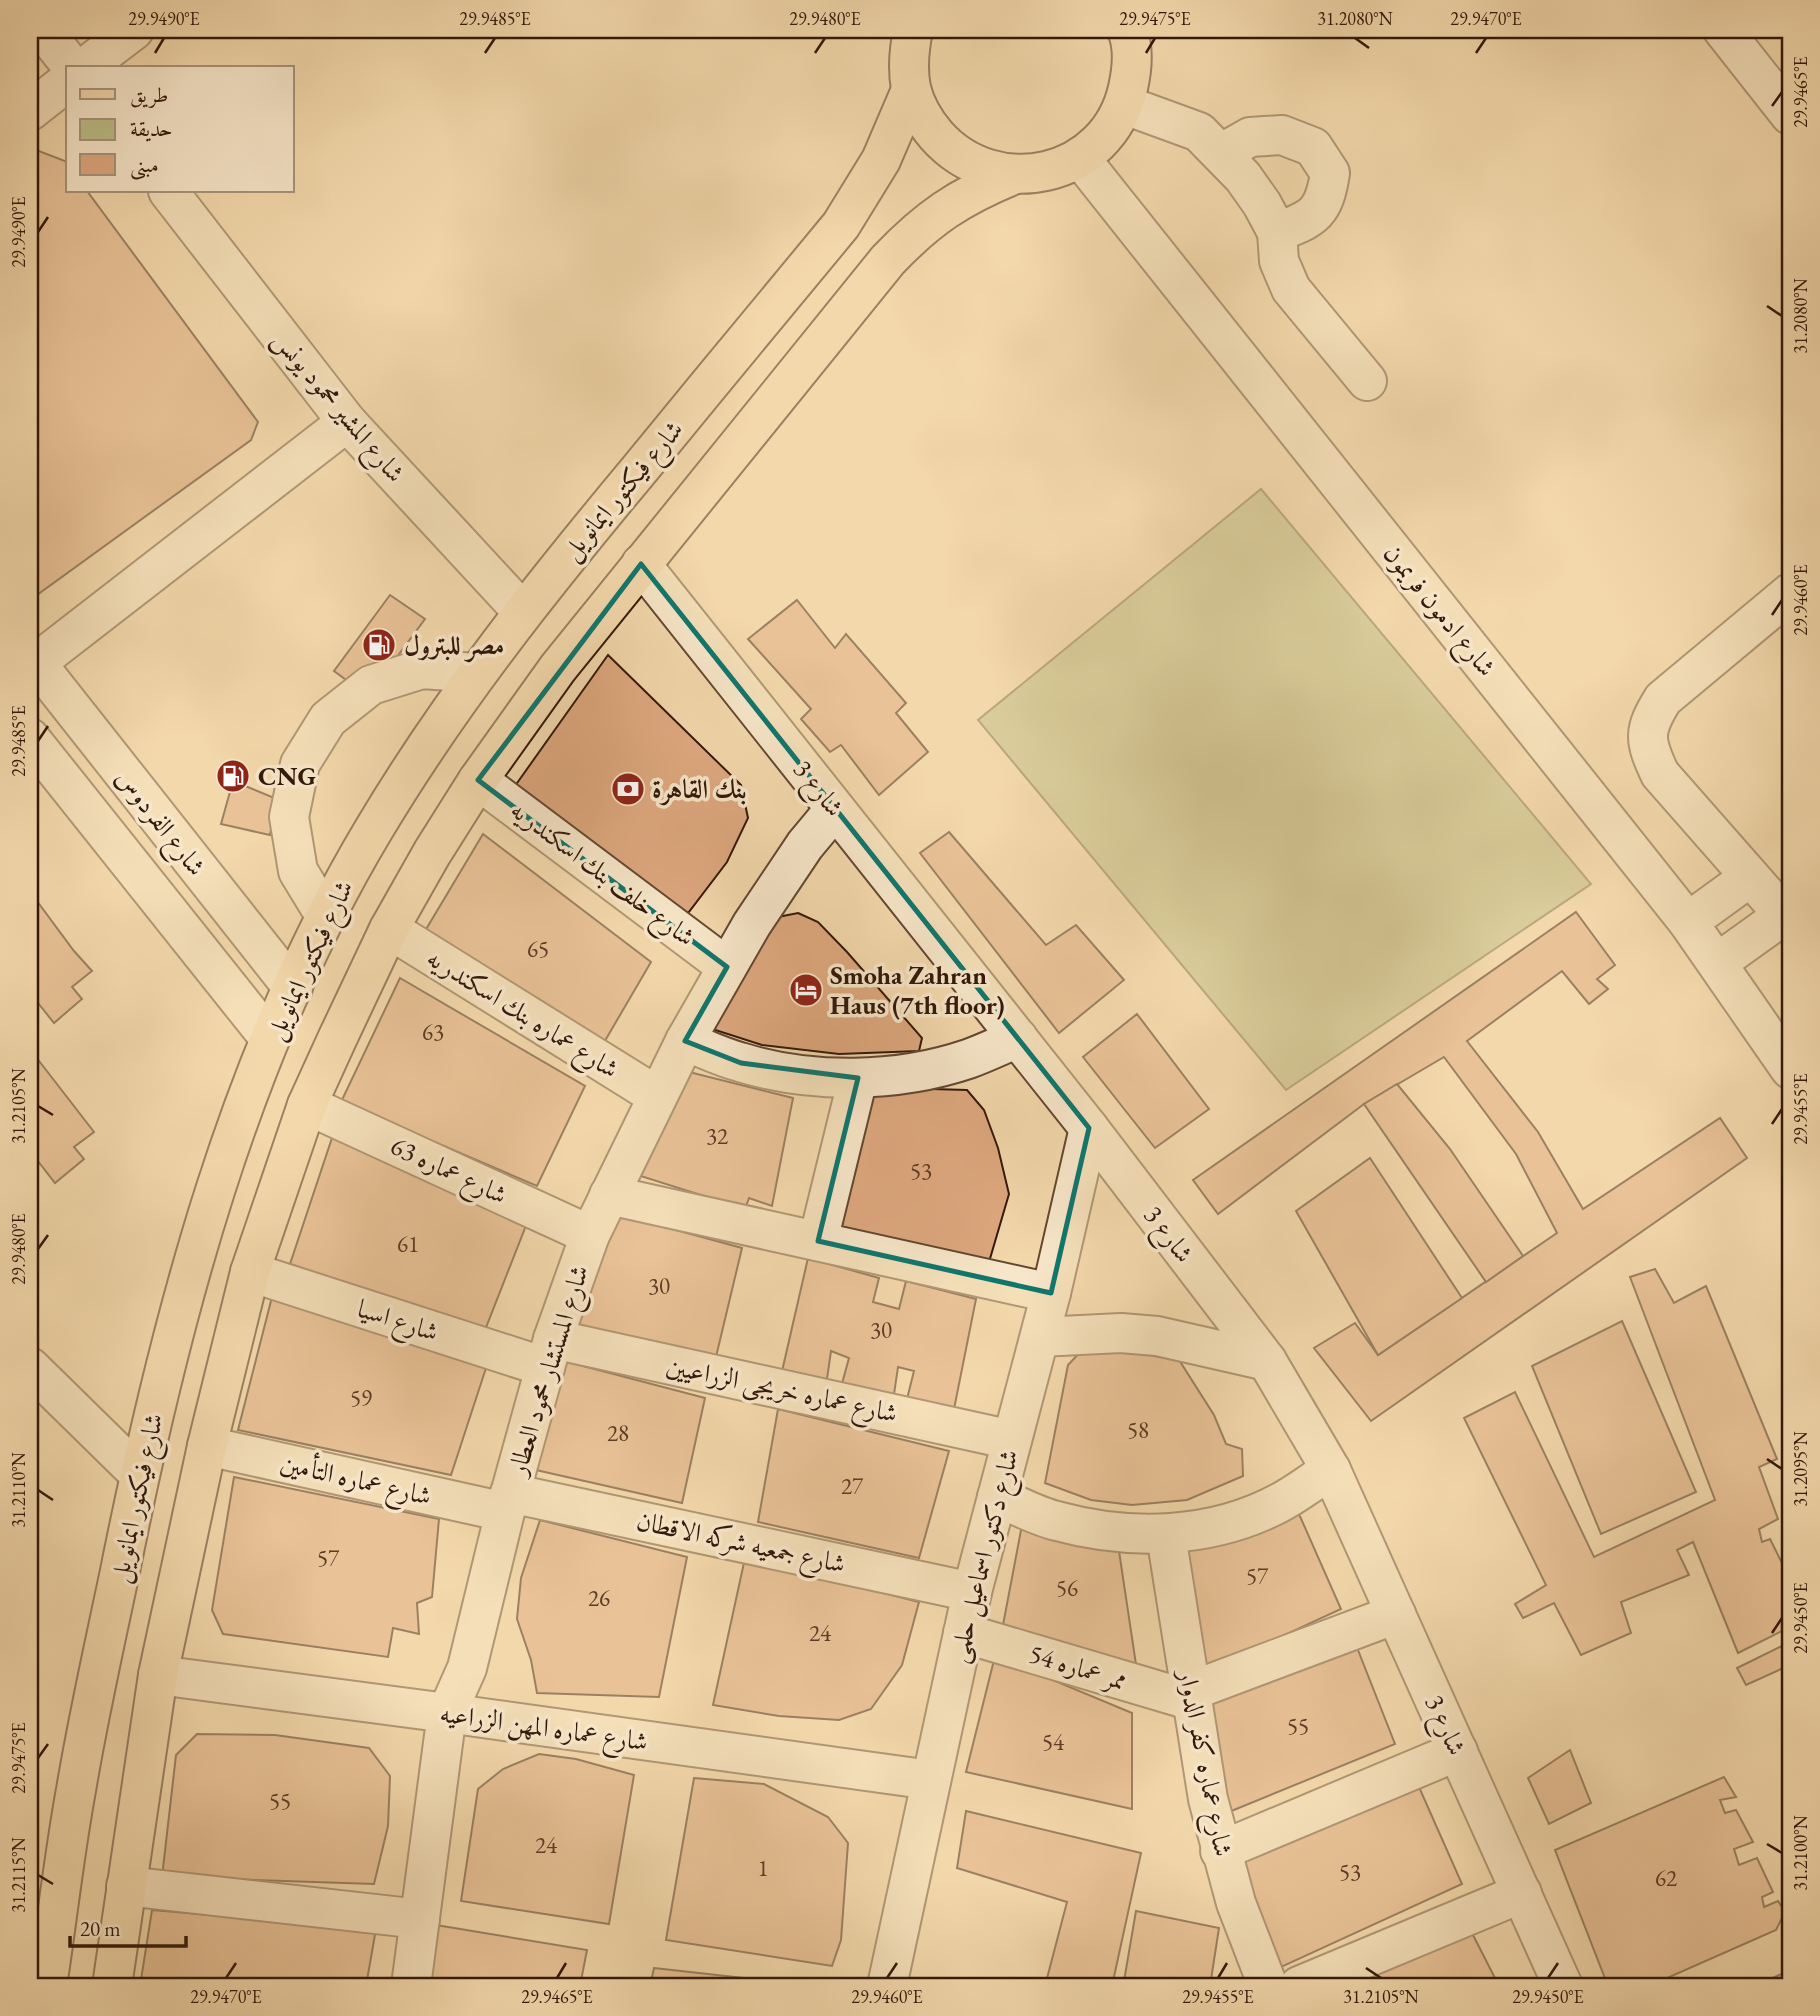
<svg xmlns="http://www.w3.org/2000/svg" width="1820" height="2016" font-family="'EB Garamond',Amiri,serif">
<rect width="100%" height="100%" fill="#f3d8ac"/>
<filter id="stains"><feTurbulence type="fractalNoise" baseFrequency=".00286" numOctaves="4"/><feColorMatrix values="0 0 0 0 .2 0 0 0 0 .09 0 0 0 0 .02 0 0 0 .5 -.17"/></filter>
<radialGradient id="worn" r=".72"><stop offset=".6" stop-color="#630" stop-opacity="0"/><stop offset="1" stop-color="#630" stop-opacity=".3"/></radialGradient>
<!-- green -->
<polygon fill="#bdbe88" stroke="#786b49" stroke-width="2" points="1261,489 1591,884 1286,1090 978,720"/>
<!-- building -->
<g fill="#dea87f" stroke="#32180a" stroke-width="2">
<polygon points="31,148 65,161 68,165 68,191 87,191 258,422 251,440 30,600"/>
<polygon points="390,595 425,619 368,696 334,671"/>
<polygon points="797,600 835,648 846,634 906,703 896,713 928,752 879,795 841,745 830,752 801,719 811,709 748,639"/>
<polygon points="608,655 741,785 748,818 727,862 682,921 510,793"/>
<polygon points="233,781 277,799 270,835 221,824"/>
<polygon points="949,832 1046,945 1076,925 1124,980 1059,1033 920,853"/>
<polygon points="483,834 651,962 599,1051 422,936"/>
<polygon points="34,897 74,951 92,971 72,987 82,999 54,1023 30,993 30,900"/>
<polygon points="1576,912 1615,965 1597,979 1608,989 1589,1004 1562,971 1467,1041 1538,1132 1583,1209 1720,1118 1747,1158 1371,1421 1314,1348 1355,1323 1378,1355 1557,1233 1516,1154 1444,1057 1364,1104 1218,1214 1193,1180"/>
<polygon points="798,913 818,922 847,952 922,1038 919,1051 839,1054 762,1045 709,1028 778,917"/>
<polygon points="400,978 585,1086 537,1186 341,1102"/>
<polygon points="1137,1014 1209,1109 1155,1148 1083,1057"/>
<polygon points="36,1057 94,1132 74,1147 84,1159 55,1183 30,1151 30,1061"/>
<polygon points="677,1069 793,1098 772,1206 749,1198 745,1209 631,1173"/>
<polygon points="1397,1084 1450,1149 1523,1256 1486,1282 1364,1104"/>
<polygon points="860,1087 967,1090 984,1110 998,1148 1009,1194 989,1262 827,1223"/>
<polygon points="335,1129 527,1223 485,1330 290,1264"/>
<polygon points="1370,1158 1462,1298 1378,1355 1296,1211"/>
<polygon points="610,1212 742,1248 715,1361 573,1324"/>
<polygon points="808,1258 879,1278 873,1302 899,1309 906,1281 976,1299 953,1414 905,1407 914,1371 898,1367 893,1401 840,1391 849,1358 831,1351 826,1386 780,1380"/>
<polygon points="1655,1269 1674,1303 1706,1286 1777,1459 1759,1467 1778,1519 1759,1529 1762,1542 1770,1539 1790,1579 1790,1627 1738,1653 1693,1542 1677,1550 1689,1575 1621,1602 1631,1633 1581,1655 1554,1603 1523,1618 1515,1604 1546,1585 1464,1418 1515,1392 1594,1557 1715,1500 1630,1277"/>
<polygon points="273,1293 487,1365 451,1475 238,1430"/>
<polygon points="1622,1321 1696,1492 1601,1534 1532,1366"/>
<polygon points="1084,1348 1136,1353 1179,1360 1214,1415 1226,1444 1242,1449 1243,1476 1187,1500 1132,1505 1091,1500 1045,1483 1068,1365"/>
<polygon points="564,1361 705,1398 682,1503 527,1468"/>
<polygon points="778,1409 949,1451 919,1558 758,1522"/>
<polygon points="234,1477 439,1519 432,1597 417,1603 419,1634 393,1628 388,1657 223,1634 212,1610"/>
<polygon points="1295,1505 1341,1609 1200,1674 1184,1543"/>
<polygon points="540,1520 687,1557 659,1697 537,1693 531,1660 517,1619 521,1578"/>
<polygon points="1022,1525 1119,1551 1137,1671 1003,1625"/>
<polygon points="745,1558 919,1602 902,1665 871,1709 839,1720 779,1716 713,1705"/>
<polygon points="1354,1640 1395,1744 1224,1814 1205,1707"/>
<polygon points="1790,1642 1790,1665 1746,1685 1737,1668"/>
<polygon points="995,1656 1132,1713 1132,1809 966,1772"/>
<polygon points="197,1734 275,1735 369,1748 390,1776 388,1826 374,1884 162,1877 176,1755"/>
<polygon points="1570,1750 1591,1803 1549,1824 1528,1778"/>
<polygon points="539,1754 576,1759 634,1775 609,1924 461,1901 478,1789 503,1769"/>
<polygon points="1724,1777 1736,1797 1720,1800 1725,1813 1736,1810 1753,1842 1734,1849 1739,1865 1757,1858 1773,1892 1762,1897 1764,1907 1778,1901 1785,1912 1776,1930 1649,1986 1608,1986 1555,1850"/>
<polygon points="694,1778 764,1784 828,1817 848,1843 841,1940 832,1966 666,1940"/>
<polygon points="1415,1778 1462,1884 1270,1972 1239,1860"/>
<polygon points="966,1811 1141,1853 1112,1986 1045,1986 1067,1902 957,1868"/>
<polygon points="152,1910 376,1929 366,1986 140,1986"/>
<polygon points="1136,1911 1219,1928 1210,1986 1145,1986 1124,1981"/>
<polygon points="436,1925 587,1950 580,1986 425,1986"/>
<polygon points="1471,1931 1499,1986 1336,1986"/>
<polygon points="654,1968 815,1986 650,1986"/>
<polygon points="1790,1970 1790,1986 1755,1986"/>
</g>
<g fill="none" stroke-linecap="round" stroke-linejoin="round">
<defs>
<g id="minor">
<polyline points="43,30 73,68"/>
<polyline points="1723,30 1790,115"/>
<polyline points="84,68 134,30"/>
<polyline points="1125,105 1199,132 1243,177 1262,204 1277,232 1279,261 1291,289 1367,381"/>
<polyline points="30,111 68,81"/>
<path d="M1222 153 1250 137 1282 135 1313 147 1330 173C1324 213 1314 219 1277 232"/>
<polyline points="1080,158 1688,922 1790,1069"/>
<polyline points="168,191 347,422 522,611"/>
<polyline points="641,564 1089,1128 1267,1361 1331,1470 1563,1986"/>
<path d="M1790 593 1663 699C1643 731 1644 740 1660 774L1790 922"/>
<polyline points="30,655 293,988"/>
<polyline points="36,663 347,422"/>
<polyline points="30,738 270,1039"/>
<polyline points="478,780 727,967"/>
<polyline points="326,917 298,871 289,817 300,764 328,719 371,685 422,669 476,673"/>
<polyline points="1688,922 1750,877"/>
<polyline points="389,929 657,1096"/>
<polyline points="1717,963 1784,915"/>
<path d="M685 1041C703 1048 721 1057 740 1062 811 1084 897 1083 968 1059 985 1053 1001 1045 1018 1038"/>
<polyline points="307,1105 590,1235"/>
<polyline points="609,1195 1051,1293"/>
<polyline points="818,1241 858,1078"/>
<polyline points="250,1272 545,1367"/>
<polyline points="1040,1337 1121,1333 1157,1336 1267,1361"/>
<polyline points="553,1339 1012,1440"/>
<polyline points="30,1367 139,1474"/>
<polyline points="207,1446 505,1512"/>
<polyline points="510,1493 972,1592"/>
<path d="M997 1497C1017 1505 1036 1516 1057 1521 1130 1541 1213 1539 1281 1502 1298 1493 1314 1480 1331 1470"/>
<polyline points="1166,1535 1208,1799 1236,1903 1268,1986"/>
<polyline points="963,1633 1193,1701"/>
<polyline points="158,1675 447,1713 931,1780"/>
<polyline points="1191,1691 1396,1614"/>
<polyline points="1220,1851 1458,1751"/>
<polyline points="126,1886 420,1919"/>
<polyline points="411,1986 447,1713 467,1668 505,1512 553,1339 590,1235 685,1041 752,924 805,845 835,809"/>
<polyline points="887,1986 972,1592 1051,1293 1089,1128"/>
<polyline points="1299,1986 1522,1893"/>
</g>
<g id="major">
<path d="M913 30C909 50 907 68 911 88 915 105 925 122 936 135 996 203 1108 178 1128 88 1132 70 1134 47 1127 30"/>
<path d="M47 1986C57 1921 64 1855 76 1790 88 1718 104 1647 119 1576 170 1320 239 1054 374 829 451 700 543 585 639 470 706 388 773 307 841 225L881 160 911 90"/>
<path d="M112 1986 158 1675 207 1446 250 1272 307 1105 338 1037 389 929 432 853 478 780 558 668 888 260C928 218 959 197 1013 175"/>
</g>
</defs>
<!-- minor casing -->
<use href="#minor" stroke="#624832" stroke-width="42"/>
<!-- major casing -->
<use href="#major" stroke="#32180a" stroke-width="42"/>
<!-- minor -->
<use href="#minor" stroke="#f7e6c9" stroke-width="38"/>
<!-- major -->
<use href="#major" stroke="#f3d8ac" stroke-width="38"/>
</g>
<!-- marked area -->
<path d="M0 0H1820V2016H0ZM641 564 1089 1128 1051 1293 818 1241 858 1078 741 1063 685 1041 727 967 478 780Z" fill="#f3d8ac" fill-opacity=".55" fill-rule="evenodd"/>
<path fill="none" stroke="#0f766e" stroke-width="5" stroke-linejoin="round" d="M641 564 1089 1128 1051 1293 818 1241 858 1078 741 1063 685 1041 727 967 478 780Z"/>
<!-- ticks -->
<path fill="none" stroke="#32180a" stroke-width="2.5" d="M1355 38 1369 48M155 53 164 38M485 53 495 38M815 53 825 38M1146 53 1155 38M1476 53 1486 38M1772 106 1782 92M38 232 48 217M1767 306 1782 316M1772 615 1782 600M38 741 48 726M38 1106 53 1115M1772 1124 1782 1109M38 1249 48 1235M1767 1459 1782 1469M38 1490 53 1500M1772 1633 1782 1618M38 1758 48 1744M1767 1844 1782 1853M38 1875 53 1884M1366 1968 1381 1978M226 1978 236 1963M557 1978 566 1963M887 1978 897 1963M1218 1978 1227 1963M1548 1978 1558 1963"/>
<!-- icons -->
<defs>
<symbol id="fuel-disc" viewBox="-11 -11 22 22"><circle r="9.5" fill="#8f2418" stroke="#f7e6c9"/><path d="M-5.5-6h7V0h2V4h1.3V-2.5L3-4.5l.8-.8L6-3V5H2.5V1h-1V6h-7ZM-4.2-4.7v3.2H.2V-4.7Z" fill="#fff"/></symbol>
<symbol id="bank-disc" viewBox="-11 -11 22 22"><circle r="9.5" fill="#8f2418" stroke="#f7e6c9"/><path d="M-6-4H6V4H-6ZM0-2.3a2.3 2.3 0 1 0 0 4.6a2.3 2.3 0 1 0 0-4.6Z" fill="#fff"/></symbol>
<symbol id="hotel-disc" viewBox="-11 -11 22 22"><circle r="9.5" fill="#8f2418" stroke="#f7e6c9"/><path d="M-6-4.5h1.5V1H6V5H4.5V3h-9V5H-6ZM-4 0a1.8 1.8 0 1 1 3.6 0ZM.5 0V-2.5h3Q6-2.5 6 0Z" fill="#fff"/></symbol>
</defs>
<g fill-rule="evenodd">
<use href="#fuel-disc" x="360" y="626" width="38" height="38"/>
<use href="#fuel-disc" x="214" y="757" width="38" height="38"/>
<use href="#bank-disc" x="609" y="770" width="38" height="38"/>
<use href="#hotel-disc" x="787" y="971" width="38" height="38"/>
</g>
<g text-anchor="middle" stroke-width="7" stroke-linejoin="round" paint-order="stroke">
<!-- number labels -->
<g font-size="23" fill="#5d3c27">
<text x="538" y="957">65</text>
<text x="433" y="1040">63</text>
<text x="717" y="1144">32</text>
<text x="921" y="1179">53</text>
<text x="408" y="1252">61</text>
<text x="659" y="1294">30</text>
<text x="881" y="1338">30</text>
<text x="361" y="1406">59</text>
<text x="1138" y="1438">58</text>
<text x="618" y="1441">28</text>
<text x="852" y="1494">27</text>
<text x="328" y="1566">57</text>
<text x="1257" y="1584">57</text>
<text x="1067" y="1596">56</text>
<text x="599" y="1606">26</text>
<text x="820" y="1641">24</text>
<text x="1298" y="1734">55</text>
<text x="1053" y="1750">54</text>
<text x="280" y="1809">55</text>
<text x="546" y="1853">24</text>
<text x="763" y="1876">1</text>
<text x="1350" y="1880">53</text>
<text x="1666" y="1886">62</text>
</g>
<!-- street labels -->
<g font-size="26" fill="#32180a" stroke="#f7e6c9">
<text transform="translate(339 406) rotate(50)" y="9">شارع المشير محمود يونس</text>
<text transform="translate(622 490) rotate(-50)" y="9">شارع فيكتور ايمانويل</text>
<text transform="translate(1440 610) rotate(51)" y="9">شارع ادمون فريمون</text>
<text transform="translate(819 788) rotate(52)" y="9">شارع 3</text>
<text transform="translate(161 822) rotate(52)" y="9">شارع الفردوس</text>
<text transform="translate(603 873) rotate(37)" y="9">شارع خلف بنك اسكندريه</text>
<text transform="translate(309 960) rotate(-65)" y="9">شارع فيكتور ايمانويل</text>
<text transform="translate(523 1013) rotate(32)" y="9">شارع عماره بنك اسكندريه</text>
<text transform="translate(449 1170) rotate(25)" y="9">شارع عماره 63</text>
<text transform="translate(1169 1234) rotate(53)" y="9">شارع 3</text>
<text transform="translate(398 1320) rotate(18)" y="9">شارع اسيا</text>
<text transform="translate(548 1370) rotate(-73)" y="9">شارع المستشار محمود العطار</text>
<text transform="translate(782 1389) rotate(12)" y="9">شارع عماره خريجى الزراعيين</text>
<text transform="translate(356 1479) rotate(13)" y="9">شارع عماره التأمين</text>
<text transform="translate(136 1498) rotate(-78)" y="9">شارع فيكتور ايمانويل</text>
<text transform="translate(741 1542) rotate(12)" y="9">شارع جمعيه شركه الاقطان</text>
<text transform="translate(983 1556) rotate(-76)" y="9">شارع دكتور اسماعيل حلمى</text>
<text transform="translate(1078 1667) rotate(17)" y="9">ممر عماره 54</text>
<text transform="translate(1446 1725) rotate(66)" y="9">شارع 3</text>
<text transform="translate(544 1727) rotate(8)" y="9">شارع عماره المهن الزراعيه</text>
<text transform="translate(1206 1763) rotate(79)" y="9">شارع عماره كفر الدوار</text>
</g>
<!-- poi labels -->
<g font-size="26" font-weight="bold" fill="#32180a" stroke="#f7e6c9" text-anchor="start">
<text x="404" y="654">مصر للبترول</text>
<text x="258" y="785">CNG</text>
<text x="652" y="798">بنك القاهرة</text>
<text x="830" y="984">Smoha Zahran<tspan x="830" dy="30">Haus (7th floor)</tspan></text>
</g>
</g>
<!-- margin -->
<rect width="1820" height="2016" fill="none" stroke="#f3d8ac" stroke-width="77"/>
<!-- legend -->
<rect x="66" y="66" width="228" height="126" fill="#f7e6c9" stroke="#a8947d" stroke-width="2"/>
<rect x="80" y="89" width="35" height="10" fill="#f3d8ac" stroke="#a8947d" stroke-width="2"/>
<text x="130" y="102" font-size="21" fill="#32180a">طريق</text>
<rect x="80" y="119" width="35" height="21" fill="#bdbe88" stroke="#a8947d" stroke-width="2"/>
<text x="130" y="136" font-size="21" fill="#32180a">حديقة</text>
<rect x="80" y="154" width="35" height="21" fill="#dea87f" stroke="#a8947d" stroke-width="2"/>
<text x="130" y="172" font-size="21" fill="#32180a">مبنى</text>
<!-- scale -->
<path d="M70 1936v10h116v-10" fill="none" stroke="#32180a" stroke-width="3.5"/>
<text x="80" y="1936" font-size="21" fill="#32180a" stroke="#f7e6c9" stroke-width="5" paint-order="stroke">20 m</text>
<rect x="38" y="38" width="1744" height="1940" fill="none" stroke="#32180a" stroke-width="2.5"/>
<g font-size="18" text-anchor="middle" fill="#32180a">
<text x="164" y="25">29.9490°E</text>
<text x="495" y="25">29.9485°E</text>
<text x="825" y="25">29.9480°E</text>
<text x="1155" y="25">29.9475°E</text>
<text x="1355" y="25">31.2080°N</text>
<text x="1486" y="25">29.9470°E</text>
<text transform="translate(1801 92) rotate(-90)" y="6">29.9465°E</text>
<text transform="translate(19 232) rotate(-90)" y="6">29.9490°E</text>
<text transform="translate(1801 316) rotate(-90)" y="6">31.2080°N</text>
<text transform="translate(1801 600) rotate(-90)" y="6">29.9460°E</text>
<text transform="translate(19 741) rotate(-90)" y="6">29.9485°E</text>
<text transform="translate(19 1106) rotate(-90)" y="6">31.2105°N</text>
<text transform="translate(1801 1109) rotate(-90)" y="6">29.9455°E</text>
<text transform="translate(19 1249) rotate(-90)" y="6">29.9480°E</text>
<text transform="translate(1801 1469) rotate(-90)" y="6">31.2095°N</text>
<text transform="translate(19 1490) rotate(-90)" y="6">31.2110°N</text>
<text transform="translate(1801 1618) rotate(-90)" y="6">29.9450°E</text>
<text transform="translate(19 1758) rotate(-90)" y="6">29.9475°E</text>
<text transform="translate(1801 1853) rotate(-90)" y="6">31.2100°N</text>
<text transform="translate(19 1875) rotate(-90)" y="6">31.2115°N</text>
<text x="226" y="2003">29.9470°E</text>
<text x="557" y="2003">29.9465°E</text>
<text x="887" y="2003">29.9460°E</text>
<text x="1218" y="2003">29.9455°E</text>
<text x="1381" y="2003">31.2105°N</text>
<text x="1548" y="2003">29.9450°E</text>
</g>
<rect width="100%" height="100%" filter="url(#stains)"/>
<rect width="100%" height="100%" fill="url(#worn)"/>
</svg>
